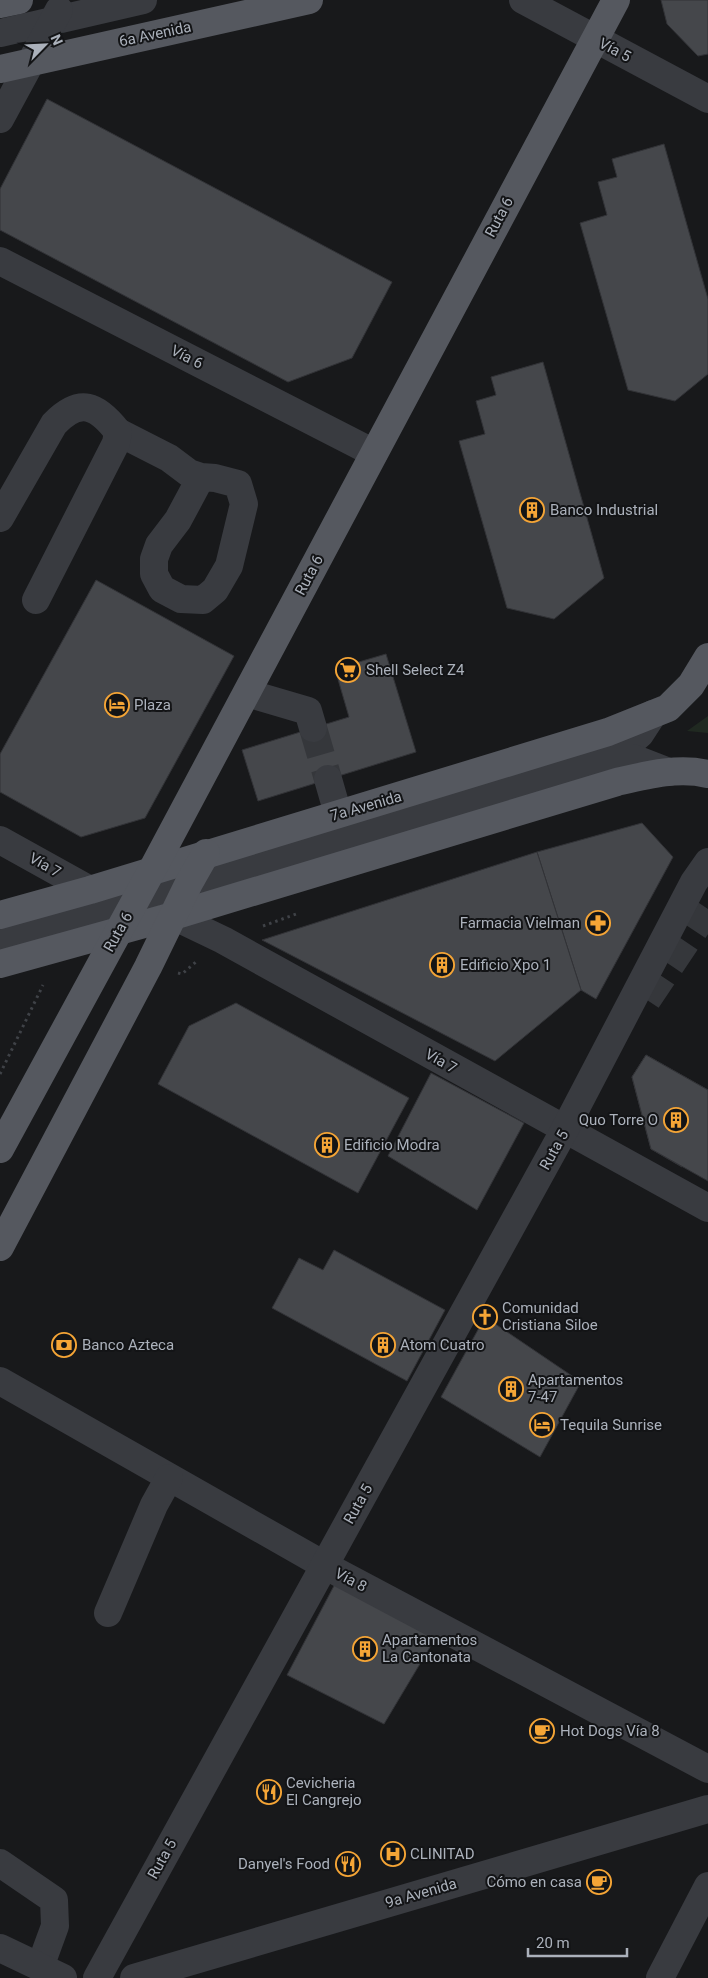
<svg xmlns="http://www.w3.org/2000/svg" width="708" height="1978" font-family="Roboto,sans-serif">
<rect width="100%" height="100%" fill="#18191b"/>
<!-- green -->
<polygon fill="#202921" points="708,716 708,733 687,731"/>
<!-- building -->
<g fill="#45474b" stroke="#323337">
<polygon points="661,0 708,0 708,54 698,56 667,24"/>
<polygon points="47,99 392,282 352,358 288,382 0,230 0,189"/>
<polygon points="664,144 708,299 708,374 675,401 628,390 580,223 607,215 598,182 617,177 612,159"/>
<polygon points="543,362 604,578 554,619 507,608 459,441 485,434 476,401 496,395 491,377"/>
<polygon points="96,580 234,656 145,818 81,837 0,792 0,754"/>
<polygon points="386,654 416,752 258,801 242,750 349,717 335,669"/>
<polygon points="642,823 673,857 596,999 581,990 537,852"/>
<polygon points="537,852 581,990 495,1061 262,940"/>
<polygon points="236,1003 409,1098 358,1193 158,1084 189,1026"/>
<polygon points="646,1055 708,1090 708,1117 682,1167 651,1149 632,1077"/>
<polygon points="646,1055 708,1090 708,1181 651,1149 632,1077"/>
<polygon points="431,1073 524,1123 477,1210 388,1156"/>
<polygon points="334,1250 445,1310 407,1381 272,1308 299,1258 323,1270"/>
<polygon points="485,1317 581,1382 540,1457 441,1397"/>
<polygon points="336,1582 436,1637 384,1724 287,1675"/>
</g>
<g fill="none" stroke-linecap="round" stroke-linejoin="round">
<!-- minor-tunnel -->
<g stroke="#35373b" stroke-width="28" stroke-dasharray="28 14" stroke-linecap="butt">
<polyline points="313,728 328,779"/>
<polyline points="647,1000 708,909"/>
</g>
<!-- path -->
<g stroke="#3f4247" stroke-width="3" stroke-dasharray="2.5 4" stroke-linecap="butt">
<polyline points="263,926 299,913"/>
<polyline points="178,973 182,974 197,961"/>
<polyline points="0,1074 43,985"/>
</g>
<!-- minor -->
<g stroke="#393b40" stroke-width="28">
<polyline points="523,0 708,99"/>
<polyline points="0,33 143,0"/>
<polyline points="0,119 59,10"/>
<polyline points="0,261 374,453"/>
<polyline points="118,432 169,458 189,473 201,477 215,478 238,484 244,504 229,566 215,590 203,600 181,599 162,589 154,574 154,559 159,545 178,520 201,477"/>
<path d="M0 518 54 424C80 397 97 405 118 432L116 443 36 600"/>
<polyline points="247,693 308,711 313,728"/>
<polyline points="613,758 640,734 653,714"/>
<polyline points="328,779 338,814"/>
<polyline points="0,840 90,890"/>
<polyline points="173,916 223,940 708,1208"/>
<polyline points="0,938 613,758 633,758 669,772"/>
<polyline points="0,1381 324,1565 708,1769"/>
<polyline points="108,1613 154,1505 169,1478"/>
<polyline points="0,1863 54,1900 55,1926 40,1967"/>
<polyline points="0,1948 63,1978"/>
<polyline points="97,1978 565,1129 694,882 708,862"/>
<polyline points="134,1978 708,1809"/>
<polyline points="660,1978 708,1886"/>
</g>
<!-- major -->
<g stroke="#55585f" stroke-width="28">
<polyline points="0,4 19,0"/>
<polyline points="0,69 309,0"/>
<polyline points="0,915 90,890 608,732 668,708 691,685 708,657"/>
<path d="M0 964 173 916 617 782C647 775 678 767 708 774"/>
<polyline points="0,1149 152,870 616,0"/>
<polyline points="0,1247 148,967 189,883 206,853"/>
</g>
</g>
<!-- icons -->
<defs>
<symbol id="building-ring" viewBox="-11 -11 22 22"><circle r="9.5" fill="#131416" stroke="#f5a536" stroke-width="1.5"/><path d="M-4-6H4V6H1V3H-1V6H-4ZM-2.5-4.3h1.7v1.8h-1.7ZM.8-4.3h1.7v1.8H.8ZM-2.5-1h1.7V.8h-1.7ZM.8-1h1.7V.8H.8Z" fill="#f5a536"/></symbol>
<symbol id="supermarket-ring" viewBox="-11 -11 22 22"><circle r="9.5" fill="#131416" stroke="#f5a536" stroke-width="1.5"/><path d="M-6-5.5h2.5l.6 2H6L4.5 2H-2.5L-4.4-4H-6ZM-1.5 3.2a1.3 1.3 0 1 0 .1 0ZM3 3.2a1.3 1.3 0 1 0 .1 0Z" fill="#f5a536"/></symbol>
<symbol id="hotel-ring" viewBox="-11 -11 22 22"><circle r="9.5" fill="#131416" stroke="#f5a536" stroke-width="1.5"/><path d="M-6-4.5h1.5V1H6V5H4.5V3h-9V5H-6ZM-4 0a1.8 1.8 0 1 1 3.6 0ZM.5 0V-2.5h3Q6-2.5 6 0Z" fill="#f5a536"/></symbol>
<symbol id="pharmacy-ring" viewBox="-11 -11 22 22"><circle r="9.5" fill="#131416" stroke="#f5a536" stroke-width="1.5"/><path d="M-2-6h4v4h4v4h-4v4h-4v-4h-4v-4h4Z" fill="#f5a536"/></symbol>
<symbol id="church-ring" viewBox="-11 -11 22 22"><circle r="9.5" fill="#131416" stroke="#f5a536" stroke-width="1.5"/><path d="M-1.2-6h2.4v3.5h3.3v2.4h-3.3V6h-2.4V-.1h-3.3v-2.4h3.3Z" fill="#f5a536"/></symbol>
<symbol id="bank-ring" viewBox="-11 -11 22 22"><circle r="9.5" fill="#131416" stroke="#f5a536" stroke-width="1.5"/><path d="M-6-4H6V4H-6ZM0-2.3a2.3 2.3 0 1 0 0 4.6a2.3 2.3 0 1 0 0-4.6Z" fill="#f5a536"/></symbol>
<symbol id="cafe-ring" viewBox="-11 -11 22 22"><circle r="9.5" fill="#131416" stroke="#f5a536" stroke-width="1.5"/><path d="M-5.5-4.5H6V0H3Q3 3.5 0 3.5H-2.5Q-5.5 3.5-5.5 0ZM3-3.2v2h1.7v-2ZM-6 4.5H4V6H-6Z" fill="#f5a536"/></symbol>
<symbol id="restaurant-ring" viewBox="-11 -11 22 22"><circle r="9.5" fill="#131416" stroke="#f5a536" stroke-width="1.5"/><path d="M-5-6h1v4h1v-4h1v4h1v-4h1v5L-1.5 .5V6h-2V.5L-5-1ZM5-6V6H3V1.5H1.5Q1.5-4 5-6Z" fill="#f5a536"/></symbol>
<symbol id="hospital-ring" viewBox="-11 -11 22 22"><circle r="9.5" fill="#131416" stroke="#f5a536" stroke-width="1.5"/><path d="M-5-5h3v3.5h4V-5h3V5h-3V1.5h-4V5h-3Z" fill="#f5a536"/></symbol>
</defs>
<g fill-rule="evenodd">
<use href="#building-ring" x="518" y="496" width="28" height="28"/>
<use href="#supermarket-ring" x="334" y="656" width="28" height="28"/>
<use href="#hotel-ring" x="103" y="691" width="28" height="28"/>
<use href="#pharmacy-ring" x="584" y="909" width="28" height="28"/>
<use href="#building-ring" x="428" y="951" width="28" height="28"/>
<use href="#building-ring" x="662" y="1106" width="28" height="28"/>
<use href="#building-ring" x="313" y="1131" width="28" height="28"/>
<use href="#church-ring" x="471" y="1303" width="28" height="28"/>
<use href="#bank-ring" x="50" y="1331" width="28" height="28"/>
<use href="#building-ring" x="369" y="1331" width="28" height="28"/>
<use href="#building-ring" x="497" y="1375" width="28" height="28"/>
<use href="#hotel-ring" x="528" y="1411" width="28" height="28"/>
<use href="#building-ring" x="351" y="1635" width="28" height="28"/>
<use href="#cafe-ring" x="528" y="1717" width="28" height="28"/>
<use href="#restaurant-ring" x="255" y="1778" width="28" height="28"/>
<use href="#hospital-ring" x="379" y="1840" width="28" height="28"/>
<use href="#restaurant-ring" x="334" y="1850" width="28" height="28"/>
<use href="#cafe-ring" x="585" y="1868" width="28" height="28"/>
</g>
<g text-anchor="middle" stroke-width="4" stroke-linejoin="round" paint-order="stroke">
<!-- street labels -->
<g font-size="15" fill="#abb1bb" stroke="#131416">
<text transform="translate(155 34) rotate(-12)" y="5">6a Avenida</text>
<text transform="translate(615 50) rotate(28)" y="5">Vía 5</text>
<text transform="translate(499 217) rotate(-62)" y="5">Ruta 6</text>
<text transform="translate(187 357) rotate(27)" y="5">Vía 6</text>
<text transform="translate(309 575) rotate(-62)" y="5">Ruta 6</text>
<text transform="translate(366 806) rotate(-16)" y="5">7a Avenida</text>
<text transform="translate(45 865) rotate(29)" y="5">Vía 7</text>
<text transform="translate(118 932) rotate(-61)" y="5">Ruta 6</text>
<text transform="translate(441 1061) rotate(29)" y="5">Vía 7</text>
<text transform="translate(554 1150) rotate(-61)" y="5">Ruta 5</text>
<text transform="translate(358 1504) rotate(-61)" y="5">Ruta 5</text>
<text transform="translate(351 1580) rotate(28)" y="5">Vía 8</text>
<text transform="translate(162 1859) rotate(-61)" y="5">Ruta 5</text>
<text transform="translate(421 1893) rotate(-16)" y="5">9a Avenida</text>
</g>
<!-- poi labels -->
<g font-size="15" fill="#abb1bb" stroke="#131416" text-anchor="start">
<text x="550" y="515">Banco Industrial</text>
<text x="366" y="675">Shell Select Z4</text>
<text x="134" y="710">Plaza</text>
<text x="580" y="928" text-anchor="end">Farmacia Vielman</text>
<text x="460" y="970">Edificio Xpo 1</text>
<text x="658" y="1125" text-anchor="end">Quo Torre O</text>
<text x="344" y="1150">Edificio Modra</text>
<text x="502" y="1313">Comunidad<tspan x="502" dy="17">Cristiana Siloe</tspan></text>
<text x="82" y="1350">Banco Azteca</text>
<text x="400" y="1350">Atom Cuatro</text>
<text x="528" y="1385">Apartamentos<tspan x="528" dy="17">7-47</tspan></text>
<text x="560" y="1430">Tequila Sunrise</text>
<text x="382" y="1645">Apartamentos<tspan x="382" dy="17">La Cantonata</tspan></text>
<text x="560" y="1736">Hot Dogs Vía 8</text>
<text x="286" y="1788">Cevicheria<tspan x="286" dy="17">El Cangrejo</tspan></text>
<text x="410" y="1859">CLINITAD</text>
<text x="330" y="1869" text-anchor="end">Danyel's Food</text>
<text x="582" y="1887" text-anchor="end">Cómo en casa</text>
</g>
</g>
<!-- north arrow -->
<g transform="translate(45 45) rotate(66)" stroke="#131416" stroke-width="4" paint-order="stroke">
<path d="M0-4L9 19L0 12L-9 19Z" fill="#abb1bb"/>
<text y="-8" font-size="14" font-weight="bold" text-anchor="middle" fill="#abb1bb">N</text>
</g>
<!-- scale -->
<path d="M528 1948v8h99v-8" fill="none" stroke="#abb1bb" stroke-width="2.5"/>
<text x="536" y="1948" font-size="15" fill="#abb1bb" stroke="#131416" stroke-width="4" paint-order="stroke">20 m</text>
</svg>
